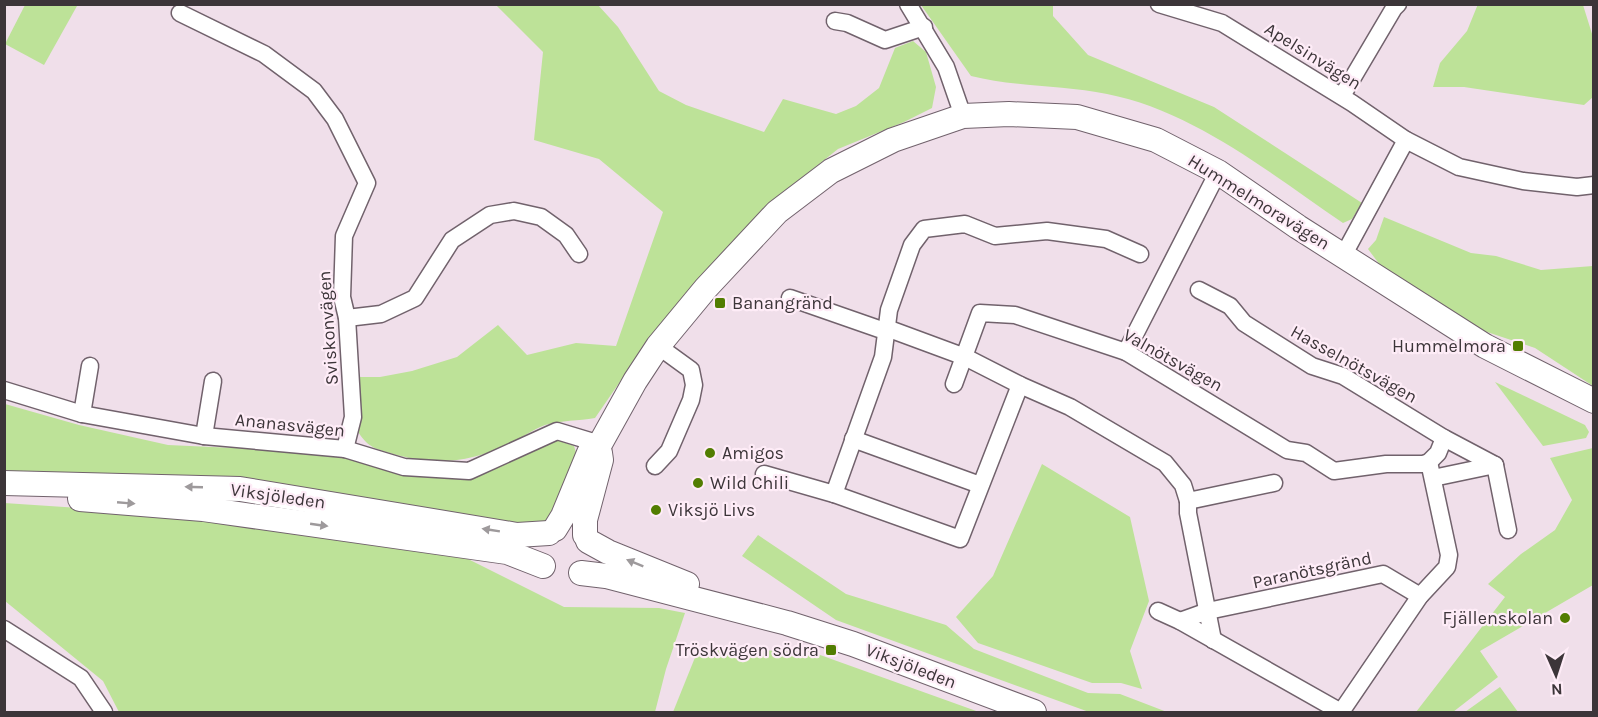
<svg xmlns="http://www.w3.org/2000/svg" width="1598" height="717" font-family="Karla,sans-serif">
<rect width="100%" height="100%" fill="#f0dfea"/>
<!-- green -->
<g fill="#bde298">
<polygon points="1478,4 1583,5 1593,37 1593,97 1584,105 1464,87 1433,87 1440,63 1467,31"/>
<polygon points="74,5 77,6 44,65 5,44 25,5"/>
<path d="M496 5H598L618 27 659 91 686 105 764 132 783 99 836 114 856 106 879 88 895 48 913 41 926 52 936 87 932 108 904 122 838 149 763 209 711 268 626 373 595 418C578 421 562 420 545 425 532 430 521 438 509 444 470 462 438 466 397 455 377 449 368 449 357 430L360 417 359 377H380L412 371 457 357 498 325 527 355 576 343 616 346 663 212 599 159 534 140 543 52Z"/>
<path d="M921 5H1053V16L1088 55 1214 107 1362 203 1352 219 1343 223C1271 174 1194 111 1107 94 1063 85 1015 87 971 76Z"/>
<polygon points="1384,217 1471,253 1496,256 1541,270 1593,266 1593,386 1535,348 1469,326 1389,277 1368,249 1376,240"/>
<polygon points="1495,382 1585,425 1589,432 1586,438 1543,446"/>
<polygon points="5,404 79,425 168,445 301,451 469,477 557,440 574,446 579,462 558,514 545,525 527,527 5,471"/>
<polygon points="1593,448 1593,585 1480,651 1498,677 1453,712 1416,712 1505,597 1488,584 1521,554 1555,530 1572,500 1550,458"/>
<polygon points="1042,464 1130,517 1149,601 1130,651 1142,689 1121,683 1092,683 978,643 956,617 993,576"/>
<polygon points="4,503 200,516 466,558 564,607 659,608 685,613 666,669 655,712 119,712 103,681 5,601"/>
<polygon points="758,535 846,594 946,625 974,649 1088,693 1120,694 1167,712 1089,712 836,620 742,556"/>
<polygon points="698,650 809,651 979,712 673,712"/>
<polygon points="1500,687 1518,712 1465,712"/>
</g>
<g fill="none" stroke-linecap="round" stroke-linejoin="round">
<defs>
<g id="street">
<polyline points="908,4 946,67 963,116"/>
<polyline points="1159,4 1222,23 1352,103 1406,140 1459,167 1523,181 1577,187 1594,185"/>
<polyline points="180,13 264,54 314,91 335,119 367,183 344,236 342,297 347,318 353,417 345,449"/>
<polyline points="835,21 847,23 885,40 924,27"/>
<polyline points="1342,96 1394,8 1398,4"/>
<polyline points="1343,256 1406,140"/>
<polyline points="1199,290 1230,306 1244,323 1312,366 1343,376 1444,438 1495,465"/>
<polyline points="790,298 879,329 892,330 965,357 1020,385 1070,407 1165,463 1183,485 1188,501"/>
<polyline points="347,318 381,314 415,298 452,240 490,215 514,211 541,217 566,235 579,254"/>
<polyline points="1126,352 1218,172"/>
<polyline points="954,384 980,313 1015,315 1126,352 1287,450 1306,453 1334,471 1386,464 1423,464 1429,462 1438,453 1444,438"/>
<polyline points="4,390 82,414 204,436 345,449 404,467 469,471 557,431 600,444"/>
<polyline points="82,414 90,366"/>
<polyline points="204,436 213,381"/>
<polyline points="853,439 980,485"/>
<polyline points="655,466 669,451 691,400 694,385 691,370 658,346"/>
<polyline points="764,474 834,494 960,539 1020,385"/>
<polyline points="1433,478 1495,465 1508,530"/>
<polyline points="834,494 883,357 889,310 912,245 924,229 965,224 995,236 1047,231 1106,239 1140,254"/>
<polyline points="1158,611 1180,621 1341,712"/>
<polyline points="1180,621 1208,611 1383,574 1420,596"/>
<polyline points="4,629 81,678 104,712"/>
<polyline points="1213,640 1188,513 1188,501 1274,483"/>
<polyline points="1341,712 1420,596 1447,567 1449,555 1429,462"/>
</g>
<g id="secondary">
<polyline points="4,483 240,489 517,535 549,533"/>
<polyline points="80,499 203,509 507,552 543,566"/>
<polyline points="555,529 563,516 589,453 600,444 635,381 658,346 706,288 777,212 831,171 893,140 963,116 1009,114 1077,117 1156,140 1218,172 1298,227 1485,346 1594,401"/>
<polyline points="585,535 585,520 601,460 600,453"/>
<polyline points="588,541 608,552 687,584"/>
<polyline points="581,573 606,576 787,623 853,644 1034,712"/>
</g>
</defs>
<!-- street casing -->
<use href="#street" stroke="#71626c" stroke-width="19"/>
<!-- secondary casing -->
<use href="#secondary" stroke="#71626c" stroke-width="26"/>
<!-- street -->
<use href="#street" stroke="#fff" stroke-width="16"/>
<!-- secondary -->
<use href="#secondary" stroke="#fff" stroke-width="24"/>
</g>
<!-- one-way arrows -->
<defs><path id="oneway-solid" d="M-6-.8H1V-3.2L6.5 0L1 3.2V.8H-6Z" transform="scale(1.5)"/></defs>
<g fill="#9e9a9c">
<use href="#oneway-solid" transform="translate(194 487) rotate(-178)"/>
<use href="#oneway-solid" transform="translate(126 503) rotate(5)"/>
<use href="#oneway-solid" transform="translate(319 525) rotate(8)"/>
<use href="#oneway-solid" transform="translate(491 530) rotate(-171)"/>
<use href="#oneway-solid" transform="translate(635 563) rotate(-158)"/>
</g>
<!-- markers -->
<g fill="#527d01" stroke="#feecf7" stroke-width="2">
<rect x="714" y="297" width="12" height="12" rx="3"/>
<rect x="1512" y="340" width="12" height="12" rx="3"/>
<circle cx="710" cy="453" r="6"/>
<circle cx="698" cy="483" r="6"/>
<circle cx="656" cy="510" r="6"/>
<circle cx="1565" cy="618" r="6"/>
<rect x="825" y="644" width="12" height="12" rx="3"/>
</g>
<g text-anchor="middle" stroke-width="4.5" stroke-linejoin="round" paint-order="stroke">
<!-- street labels -->
<g font-size="18" fill="#3c3539" stroke="#feecf7">
<text transform="translate(1313 56) rotate(32)" y="6">Apelsinvägen</text>
<text transform="translate(1259 202) rotate(32)" y="6">Hummelmoravägen</text>
<text transform="translate(328 328) rotate(-94)" y="6">Sviskonvägen</text>
<text transform="translate(1173 360) rotate(29)" y="6">Valnötsvägen</text>
<text transform="translate(1354 364) rotate(29)" y="6">Hasselnötsvägen</text>
<text transform="translate(290 425) rotate(6)" y="6">Ananasvägen</text>
<text transform="translate(278 496) rotate(8)" y="6">Viksjöleden</text>
<text transform="translate(1312 570) rotate(-12)" y="6">Paranötsgränd</text>
<text transform="translate(911 666) rotate(21)" y="6">Viksjöleden</text>
</g>
<!-- poi labels -->
<g font-size="18" fill="#3c3539" stroke="#feecf7" text-anchor="start">
<text x="732" y="309">Banangränd</text>
<text x="1506" y="352" text-anchor="end">Hummelmora</text>
<text x="722" y="459">Amigos</text>
<text x="710" y="489">Wild Chili</text>
<text x="668" y="516">Viksjö Livs</text>
<text x="1553" y="624" text-anchor="end">Fjällenskolan</text>
<text x="819" y="656" text-anchor="end">Tröskvägen södra</text>
</g>
</g>
<!-- border -->
<rect width="1598" height="717" fill="none" stroke="#3c3539" stroke-width="12"/>
<!-- north arrow -->
<g transform="translate(1556 675) rotate(177)" stroke="#feecf7" stroke-width="4.5" paint-order="stroke">
<path d="M0-4.5L10 22L0 15L-10 22Z" fill="#3c3539"/>
<text y="-9" font-size="16" font-weight="bold" text-anchor="middle" fill="#3c3539">N</text>
</g>
</svg>
